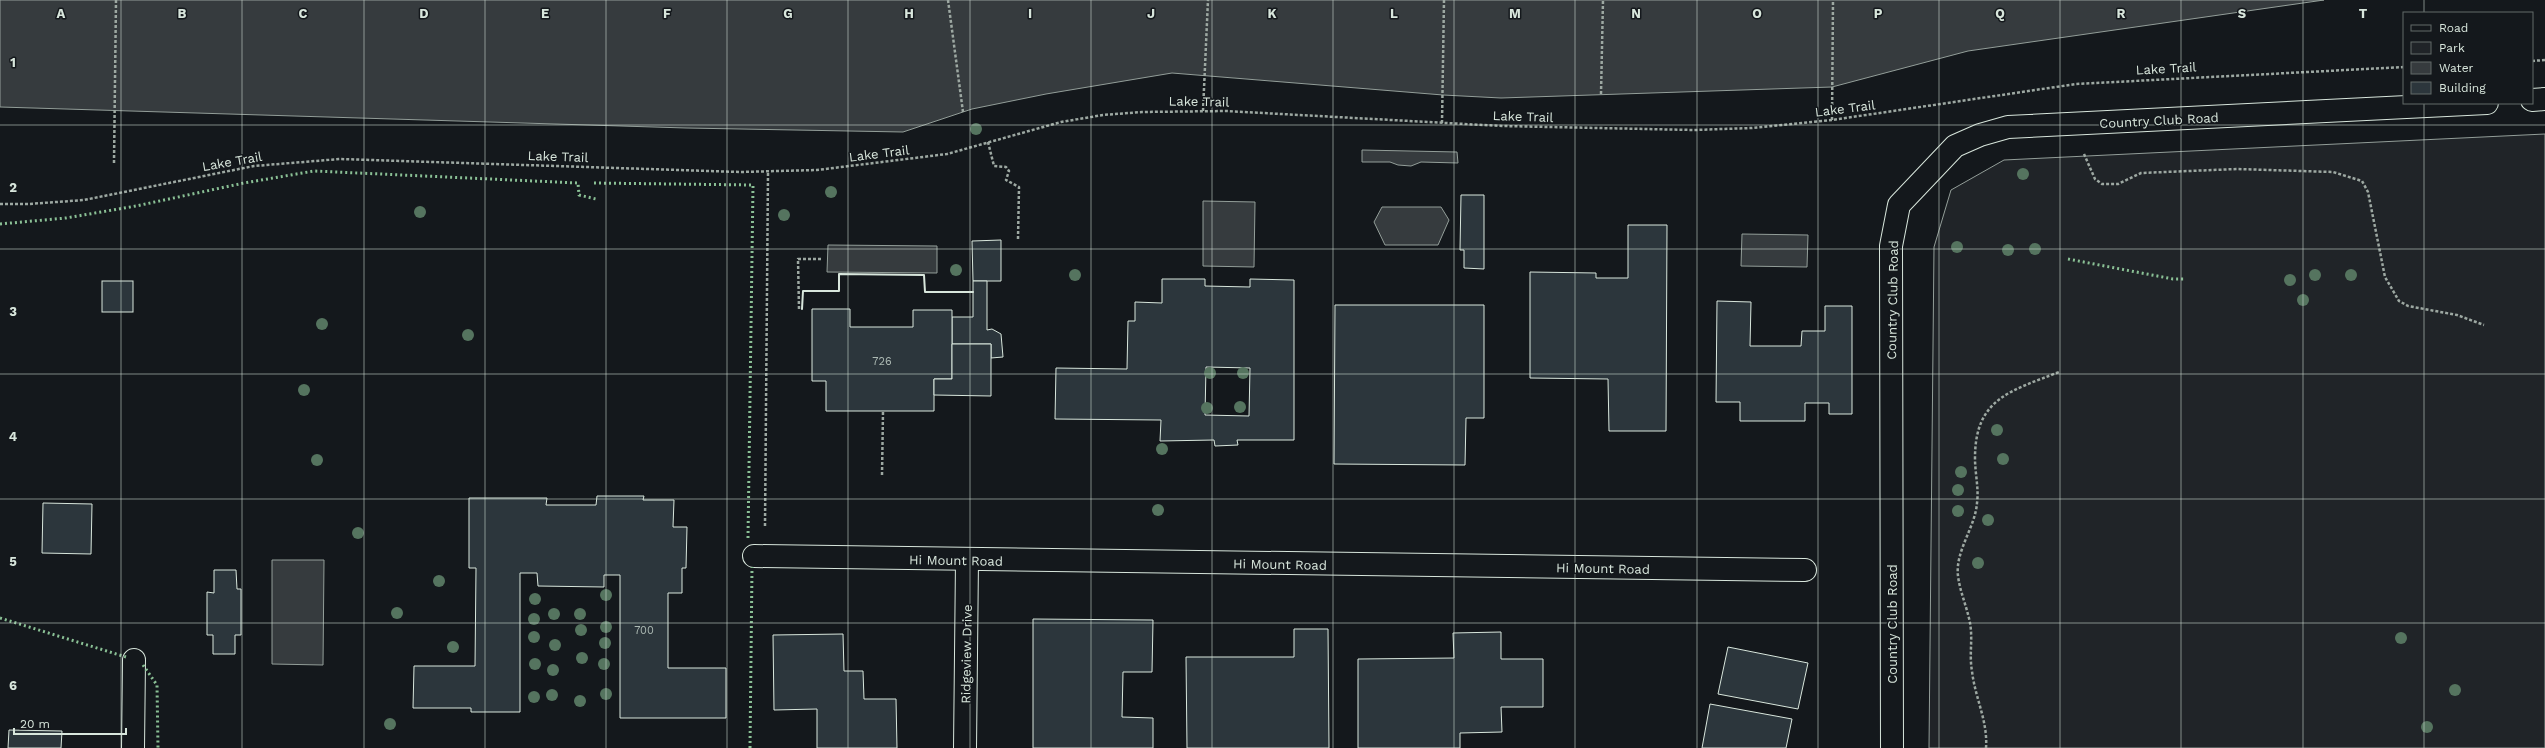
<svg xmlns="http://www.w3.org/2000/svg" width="2545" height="748" font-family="'Work Sans',sans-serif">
<rect width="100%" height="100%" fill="#14181c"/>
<!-- green -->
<polygon fill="#202428" stroke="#939e99" points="2545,134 2545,748 1929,748 1934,247 1951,190 2004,160"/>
<!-- water -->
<g fill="#363b3e" stroke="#939e99">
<polygon points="0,0 2324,0 1968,51 1832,87 1501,98 1443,95 1172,73 1046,94 972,109 903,132 686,128 0,107"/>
<polygon points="1362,150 1457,152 1458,163 1421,162 1411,166 1398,165 1390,162 1362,162"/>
<polygon points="1203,201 1255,202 1254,267 1203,266"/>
<polygon points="1382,207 1441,207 1449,220 1438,245 1385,245 1374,222"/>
<polygon points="1742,234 1808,235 1807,267 1741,266"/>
<polygon points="828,245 937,246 937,273 827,272"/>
<polygon points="272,560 324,560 323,665 272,664"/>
</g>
<!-- building -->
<g fill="#2c363c" stroke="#d8e6dc" fill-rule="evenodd">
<polygon points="1461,195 1484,195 1484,269 1464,268 1464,250 1460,250"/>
<polygon points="1628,225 1667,225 1666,431 1609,431 1608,379 1530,378 1530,272 1596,273 1596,278 1628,278"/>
<polygon points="1001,240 1001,281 973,281 972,241"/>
<path d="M1162 279H1205V286L1250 287V279L1294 280V440H1237L1238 445 1215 446 1214 440 1160 441 1161 420 1055 419 1056 368 1127 369 1128 321H1135V302L1162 303ZM1206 367 1250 368 1249 416 1205 415Z"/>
<rect x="102" y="281" width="31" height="31"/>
<polygon points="973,281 987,281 987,330 992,329 1001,334 1003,357 991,358 991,344 952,344 952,317 973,317"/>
<polygon points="1717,301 1751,302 1750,346 1801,346 1802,331 1825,331 1825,306 1852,306 1852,414 1829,414 1829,403 1805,403 1805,421 1740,421 1740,402 1716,402"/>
<polygon points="1335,305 1484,305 1484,418 1466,418 1465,465 1334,464"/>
<polygon points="812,309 850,309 850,327 913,327 913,310 952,310 952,379 934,379 934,411 826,411 826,381 812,381"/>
<polygon points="952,344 991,344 991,396 934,395 934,379 952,379"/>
<polygon points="597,496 644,496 643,500 674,500 673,527 687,527 686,568 682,568 682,593 668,593 668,668 726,668 726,718 620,718 620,575 604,575 604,587 538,586 537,573 520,573 520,712 471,712 471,708 413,708 414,666 475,666 476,568 469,568 469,498 547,498 546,505 596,505"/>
<polygon points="43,503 92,504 91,554 42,553"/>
<polygon points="214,570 236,570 237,589 241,589 241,635 235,635 235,654 213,654 213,635 207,635 207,592 214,593"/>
<polygon points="1033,619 1153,620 1152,672 1123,672 1122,717 1153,718 1153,748 1033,748"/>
<polygon points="1294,629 1328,629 1329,748 1187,748 1186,657 1294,657"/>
<polygon points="1501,632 1501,659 1543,659 1543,707 1501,707 1502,732 1460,733 1460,748 1358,748 1358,659 1454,658 1453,633"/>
<polygon points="843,634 844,671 863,671 864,699 896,699 897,748 817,748 817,709 774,710 773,635"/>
<polygon points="1728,647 1808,663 1798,709 1718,694"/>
<polygon points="1710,704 1792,719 1786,748 1702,748"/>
<polygon points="9,730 62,731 61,748 8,748"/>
</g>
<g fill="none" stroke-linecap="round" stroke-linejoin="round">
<defs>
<g id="minor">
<polyline points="2532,100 2545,99"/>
<polyline points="754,556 1805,570"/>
<polyline points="133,748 134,660"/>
<polyline points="965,748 967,560"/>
<polyline points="1892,748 1891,246 1899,205 1955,146 1980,135 2008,127 2487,103"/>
</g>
</defs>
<!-- minor casing -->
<use href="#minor" stroke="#d8e6dc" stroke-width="24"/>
<!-- path -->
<g stroke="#9da8a2" stroke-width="2.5" stroke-dasharray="3 2" stroke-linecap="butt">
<polyline points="948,0 963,112"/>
<polyline points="2532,61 2545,60"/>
<polyline points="1601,94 1603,0"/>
<polyline points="1203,111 1208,0"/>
<polyline points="1832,120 1833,0"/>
<polyline points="1442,123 1444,0"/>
<polyline points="988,142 994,166 1006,167 1009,171 1006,180 1019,187 1018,239"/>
<polyline points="2084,154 2095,179 2102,184 2118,184 2141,173 2237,169 2333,172 2362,181 2368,192 2385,277 2399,301 2408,306 2457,315 2484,325"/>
<polyline points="114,163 116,0"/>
<polyline points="0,204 29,204 84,200 254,166 340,159 740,172 817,170 947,154 1061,122 1103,115 1142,112 1226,111 1502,126 1694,130 1752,128 1832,120 2076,84 2404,67"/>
<polyline points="799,309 798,259 821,259"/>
<polyline points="882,475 883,411"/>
<polyline points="765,526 768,172"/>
<path d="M1986 748C1988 721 1975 698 1972 671 1969 655 1973 639 1970 623 1967 607 1960 592 1958 576 1955 551 1975 528 1977 503 1979 488 1975 474 1975 458 1975 398 2011 391 2059 372"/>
</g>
<!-- minor -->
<use href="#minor" stroke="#14181c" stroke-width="22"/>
<!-- hedge -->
<g stroke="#8ac095" stroke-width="3" stroke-dasharray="2 3" stroke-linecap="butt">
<polyline points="594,183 753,185 748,538"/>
<polyline points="0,224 66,218 136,206 244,183 314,171 578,183 579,195 596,199"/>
<polyline points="2068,259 2173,279 2186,279"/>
<polyline points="0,618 126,657"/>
<polyline points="143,665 157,685 158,748"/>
<polyline points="750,748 752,567"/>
</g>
<!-- wall -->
<polyline stroke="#d8e6dc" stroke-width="2" points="802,309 803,291 839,291 839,274 924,275 925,292 973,292"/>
</g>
<!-- trees -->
<g fill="#55745f">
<circle cx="976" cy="129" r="6"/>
<circle cx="2023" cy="174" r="6"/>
<circle cx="831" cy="192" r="6"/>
<circle cx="420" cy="212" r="6"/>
<circle cx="784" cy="215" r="6"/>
<circle cx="1957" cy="247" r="6"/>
<circle cx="2035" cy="249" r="6"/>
<circle cx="2008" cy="250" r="6"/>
<circle cx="956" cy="270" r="6"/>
<circle cx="1075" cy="275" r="6"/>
<circle cx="2315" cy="275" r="6"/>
<circle cx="2351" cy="275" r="6"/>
<circle cx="2290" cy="280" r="6"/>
<circle cx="2303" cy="300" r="6"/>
<circle cx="322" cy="324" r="6"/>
<circle cx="468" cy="335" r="6"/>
<circle cx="1210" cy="373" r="6"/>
<circle cx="1243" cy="373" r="6"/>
<circle cx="304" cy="390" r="6"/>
<circle cx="1240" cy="407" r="6"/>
<circle cx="1207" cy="408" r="6"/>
<circle cx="1997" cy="430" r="6"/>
<circle cx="1162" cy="449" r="6"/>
<circle cx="2003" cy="459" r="6"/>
<circle cx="317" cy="460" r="6"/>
<circle cx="1961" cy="472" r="6"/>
<circle cx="1958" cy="490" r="6"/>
<circle cx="1158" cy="510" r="6"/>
<circle cx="1958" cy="511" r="6"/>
<circle cx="1988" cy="520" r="6"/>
<circle cx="358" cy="533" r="6"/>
<circle cx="1978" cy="563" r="6"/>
<circle cx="439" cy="581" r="6"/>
<circle cx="606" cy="595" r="6"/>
<circle cx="535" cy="599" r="6"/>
<circle cx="397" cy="613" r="6"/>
<circle cx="554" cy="614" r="6"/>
<circle cx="580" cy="614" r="6"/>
<circle cx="534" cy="619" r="6"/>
<circle cx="606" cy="627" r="6"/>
<circle cx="581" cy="630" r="6"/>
<circle cx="534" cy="637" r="6"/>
<circle cx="2401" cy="638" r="6"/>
<circle cx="605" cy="643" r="6"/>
<circle cx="555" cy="645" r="6"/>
<circle cx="453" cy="647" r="6"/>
<circle cx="582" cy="658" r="6"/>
<circle cx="535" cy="664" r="6"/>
<circle cx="604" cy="664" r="6"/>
<circle cx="553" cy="670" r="6"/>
<circle cx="2455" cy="690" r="6"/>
<circle cx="606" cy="694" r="6"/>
<circle cx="552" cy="695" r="6"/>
<circle cx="534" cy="697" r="6"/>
<circle cx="580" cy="701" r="6"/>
<circle cx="390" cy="724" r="6"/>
<circle cx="2427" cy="727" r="6"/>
</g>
<!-- grid -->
<path fill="none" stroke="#d8e6dc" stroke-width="1" stroke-opacity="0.55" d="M121 0V748M242 0V748M364 0V748M485 0V748M606 0V748M727 0V748M848 0V748M970 0V748M1091 0V748M1212 0V748M1333 0V748M1454 0V748M1575 0V748M1697 0V748M1818 0V748M1939 0V748M2060 0V748M2181 0V748M2303 0V748M2424 0V13M2424 103V748M0 125H2545M0 249H2545M0 374H2545M0 499H2545M0 623H2545"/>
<g text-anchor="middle" stroke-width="3" stroke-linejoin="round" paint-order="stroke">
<!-- number labels -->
<g font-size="11" fill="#adbab4">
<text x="882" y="365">726</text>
<text x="644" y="634">700</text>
</g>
<!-- street labels -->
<g font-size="13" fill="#d8e6dc" stroke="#14181c">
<text transform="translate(2166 68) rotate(-3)" y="5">Lake Trail</text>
<text transform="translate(1199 101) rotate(1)" y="5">Lake Trail</text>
<text transform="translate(1845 108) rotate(-7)" y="5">Lake Trail</text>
<text transform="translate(1523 116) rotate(2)" y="5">Lake Trail</text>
<text transform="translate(2159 120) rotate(-3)" y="5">Country Club Road</text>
<text transform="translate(879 153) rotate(-7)" y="5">Lake Trail</text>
<text transform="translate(558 156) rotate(2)" y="5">Lake Trail</text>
<text transform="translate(232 161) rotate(-10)" y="5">Lake Trail</text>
<text transform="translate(1892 300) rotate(-89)" y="5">Country Club Road</text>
<text transform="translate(956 560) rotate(1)" y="5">Hi Mount Road</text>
<text transform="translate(1280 564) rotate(1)" y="5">Hi Mount Road</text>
<text transform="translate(1603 568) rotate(1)" y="5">Hi Mount Road</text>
<text transform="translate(1892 624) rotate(-90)" y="5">Country Club Road</text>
<text transform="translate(966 654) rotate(-89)" y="5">Ridgeview Drive</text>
</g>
</g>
<g font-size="13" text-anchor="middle" font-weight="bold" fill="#d8e6dc" stroke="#14181c" stroke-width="3" stroke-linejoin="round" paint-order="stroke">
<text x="61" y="18">A</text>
<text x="182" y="18">B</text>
<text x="303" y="18">C</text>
<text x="424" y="18">D</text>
<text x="545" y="18">E</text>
<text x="667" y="18">F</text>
<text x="788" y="18">G</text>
<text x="909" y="18">H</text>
<text x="1030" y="18">I</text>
<text x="1151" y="18">J</text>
<text x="1272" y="18">K</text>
<text x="1394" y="18">L</text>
<text x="1515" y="18">M</text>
<text x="1636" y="18">N</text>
<text x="1757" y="18">O</text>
<text x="1878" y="18">P</text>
<text x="2000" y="18">Q</text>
<text x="2121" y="18">R</text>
<text x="2242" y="18">S</text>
<text x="2363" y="18">T</text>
<text x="13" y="67">1</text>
<text x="13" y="192">2</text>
<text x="13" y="316">3</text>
<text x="13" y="441">4</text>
<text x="13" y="566">5</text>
<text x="13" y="690">6</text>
</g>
<!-- legend -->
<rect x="2403" y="12" width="130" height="92" fill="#14181c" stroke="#626a69"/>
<rect x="2411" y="25" width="20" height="6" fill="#14181c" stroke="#626a69"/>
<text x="2439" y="32" font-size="12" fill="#d8e6dc">Road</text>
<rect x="2411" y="42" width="20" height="12" fill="#202428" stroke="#626a69"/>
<text x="2439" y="52" font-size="12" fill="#d8e6dc">Park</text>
<rect x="2411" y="62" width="20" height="12" fill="#363b3e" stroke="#626a69"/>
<text x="2439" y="72" font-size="12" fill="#d8e6dc">Water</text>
<rect x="2411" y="82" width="20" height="12" fill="#2c363c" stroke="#626a69"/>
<text x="2439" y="92" font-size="12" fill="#d8e6dc">Building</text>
<!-- scale -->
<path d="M14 728v6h112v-6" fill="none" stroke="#d8e6dc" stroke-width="2"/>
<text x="20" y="728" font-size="12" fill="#d8e6dc" stroke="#14181c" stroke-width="3" paint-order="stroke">20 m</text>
</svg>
